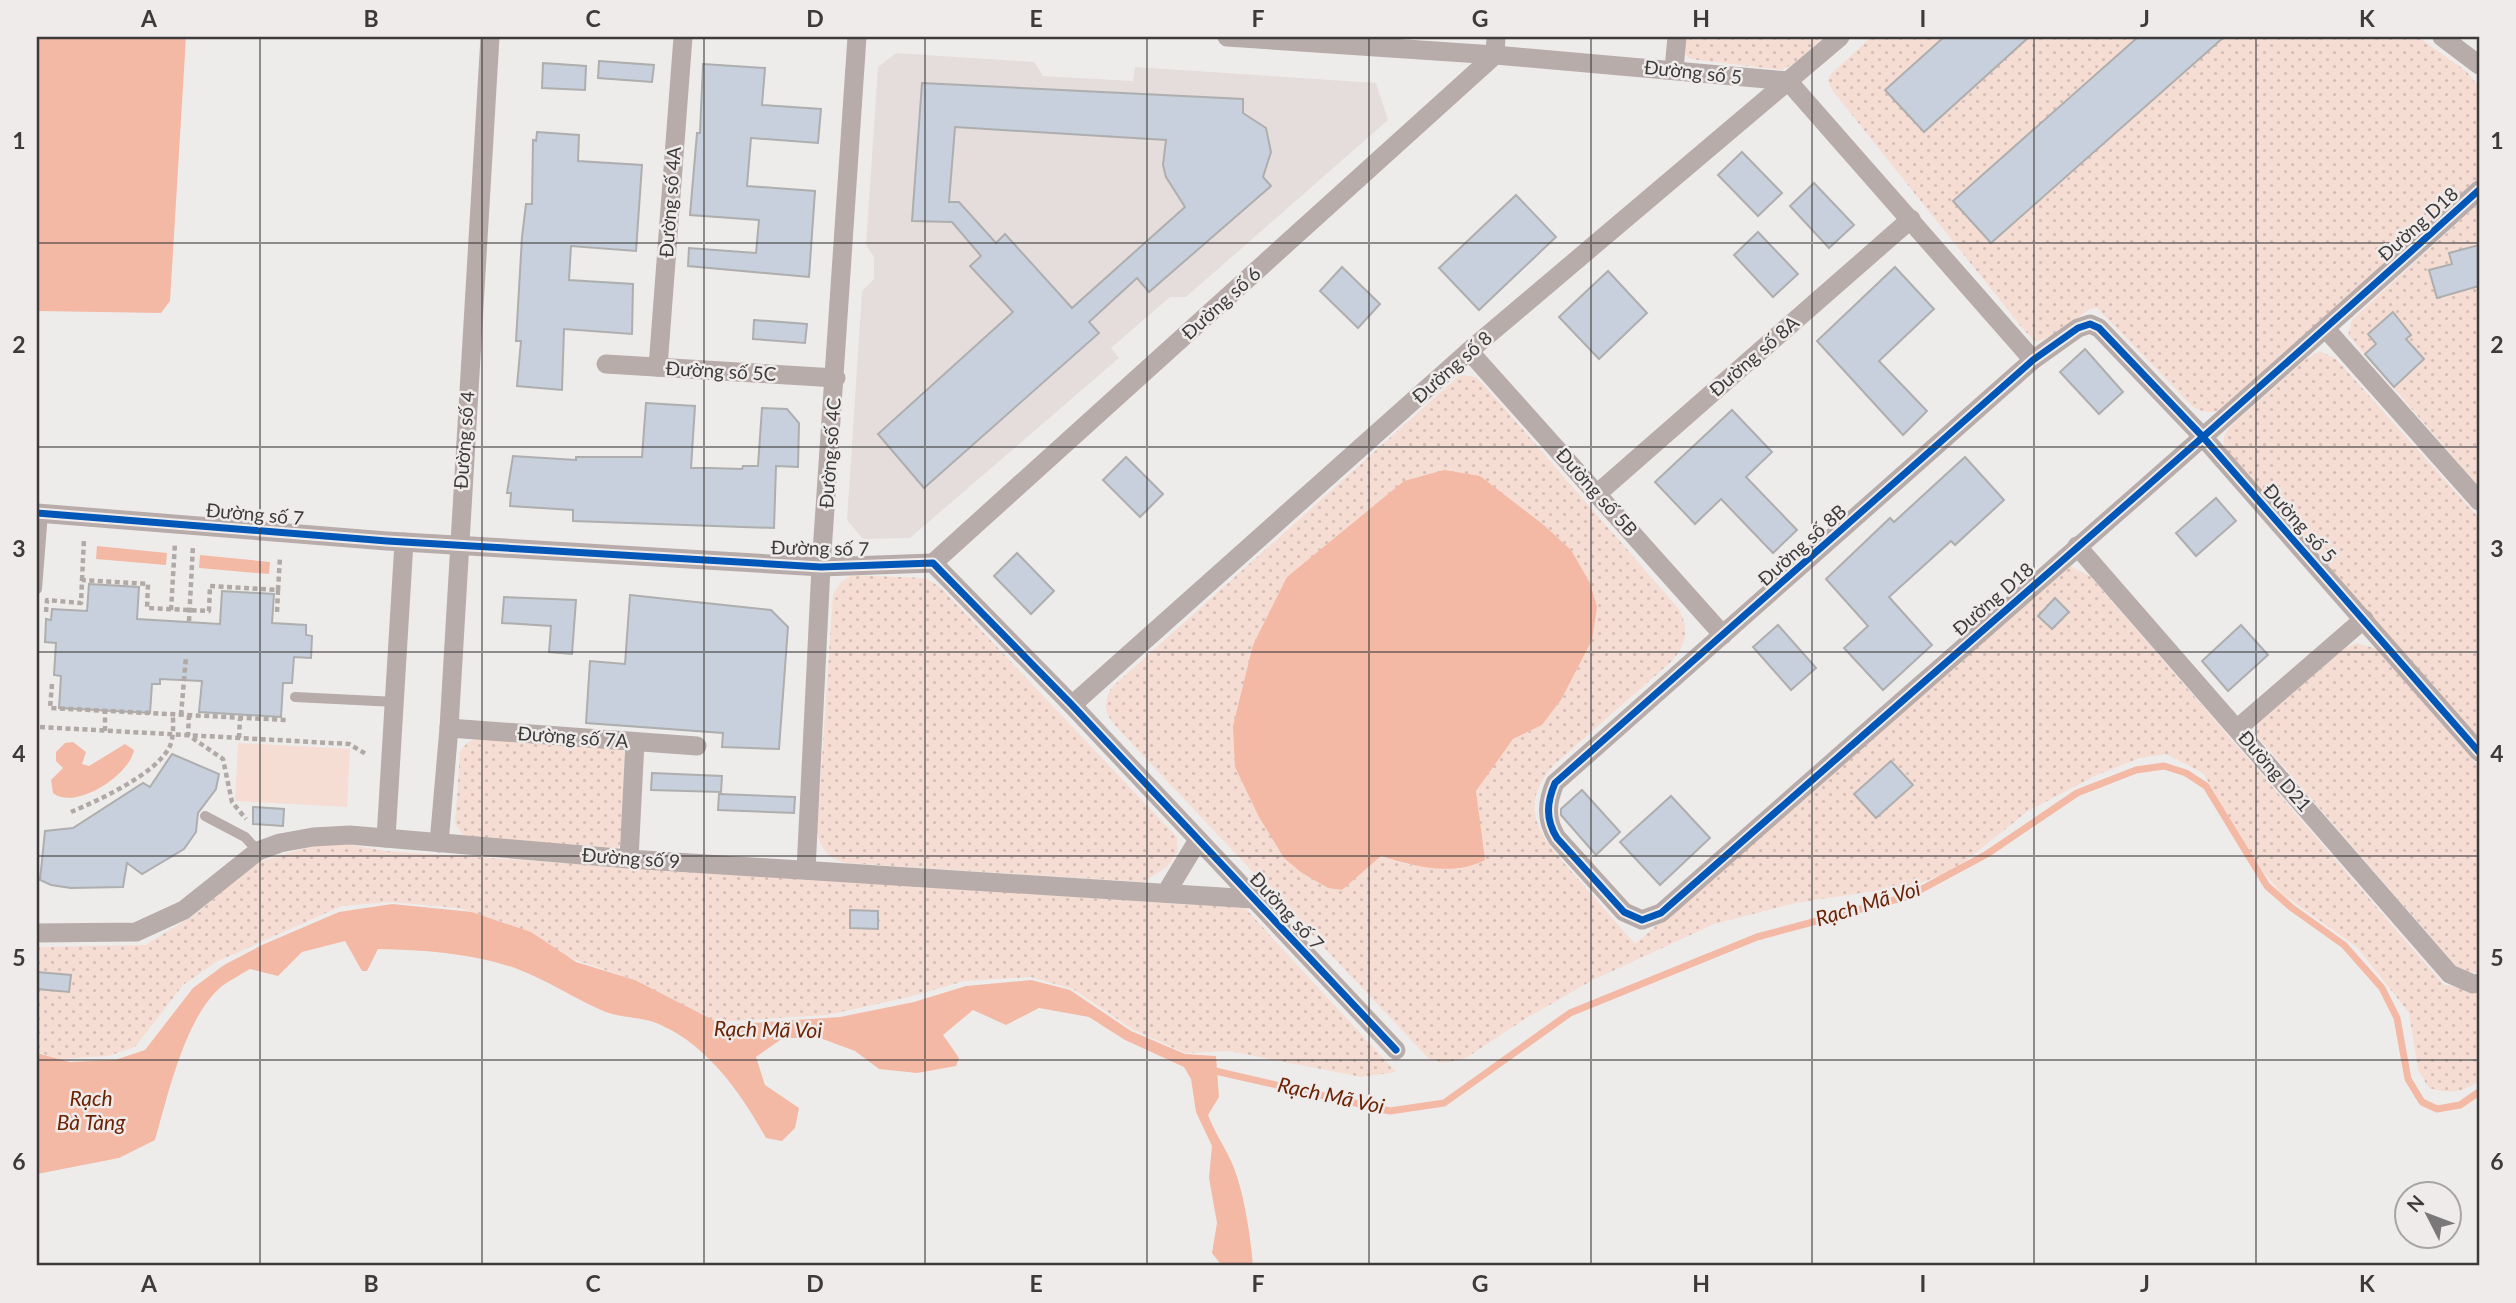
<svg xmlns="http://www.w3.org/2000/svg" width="2516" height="1303" font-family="Lato,sans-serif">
<defs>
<pattern id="grass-dots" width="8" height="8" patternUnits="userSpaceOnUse" patternTransform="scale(1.75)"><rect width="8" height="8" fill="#f6ddd4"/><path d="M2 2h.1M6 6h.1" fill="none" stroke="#d4beb7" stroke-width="1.8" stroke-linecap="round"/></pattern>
</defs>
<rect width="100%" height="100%" fill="#eeeceb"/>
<!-- built -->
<polygon fill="#e5dddb" points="896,53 1034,62 1043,76 1133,81 1135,67 1376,83 1388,120 1186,297 1170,297 1111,348 1119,358 910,538 863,539 847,520 862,291 874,279 874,257 866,245 878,67"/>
<!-- grass -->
<g fill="url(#grass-dots)" fill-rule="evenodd">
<polygon points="1683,37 1824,37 1796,62 1782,70 1690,59 1685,54"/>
<path d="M1871 37H2418L2466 71 2479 87V180L2223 408C2212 415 2204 412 2193 407L2097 308 2090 309 2052 336 2036 342 2023 329 1832 90 1828 80 1830 75Z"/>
<polygon points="2479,203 2479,487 2348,335 2352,320"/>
<path d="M2320 351 2336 359 2479 518V739L2226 451C2221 439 2224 434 2232 425L2305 360Z"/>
<path d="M1460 375 1476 377 1483 384 1679 609C1689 630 1687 642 1673 660L1555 764C1512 810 1545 841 1578 879 1597 900 1616 922 1635 944L2058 572 2070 566 2090 576 2444 985 2479 990V1081C2462 1093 2449 1094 2429 1088L2418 1070 2409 1013 2357 947 2282 894 2257 865 2203 773 2166 754 2140 758 2097 775 2028 811 1953 871 1914 885 1796 903 1714 924 1591 981 1525 1019 1466 1058 1445 1063 1429 1059 1118 729C1105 714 1102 707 1111 688ZM1480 477 1545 526 1571 550 1592 640 1561 700 1542 725 1513 739 1488 770 1476 791 1479 814 1410 865 1381 856 1342 890 1328 888 1302 873Z"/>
<path d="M852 575 925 578 940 587 1177 837 1178 851 1168 866 1144 882 846 863C829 859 821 849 817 833L833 594 841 582Z"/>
<polygon points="2357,643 2377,649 2479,767 2479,973 2465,972 2456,966 2257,736 2257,724 2345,648"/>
<polygon points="482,736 617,747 624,752 628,761 624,833 619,847 610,851 467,840 455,824 460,751 468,742"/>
<polygon points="345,844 387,851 1245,908 1396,1072 1361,1077 1229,1051 1185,1053 1132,1029 1073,989 1031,977 964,981 909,997 827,1015 716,1022 635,980 570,958 506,923 459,908 391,902 342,906 216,962 183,985 135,1047 108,1056 60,1059 37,1052 37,947 145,945 193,916 256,863 315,845"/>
</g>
<!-- pitch -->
<polygon fill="#f6ddd4" points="238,743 350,749 347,807 235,801"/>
<!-- water -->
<g fill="#f4b9a5">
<polygon points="37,37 186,37 170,301 161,313 37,311"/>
<path d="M1444 470 1480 476 1545 526 1571 550 1590 583 1597 607 1592 640 1561 700 1542 725 1513 739 1476 791 1485 860C1453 877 1413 866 1381 856L1342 890 1328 888 1302 873 1284 858 1259 817 1235 767 1233 726 1253 645 1287 577 1404 481Z"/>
<polygon points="97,546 167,553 166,565 96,559"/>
<polygon points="200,555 270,562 269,574 199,568"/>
<path d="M73 742 86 752 82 764 89 766 125 744 134 750C130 775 75 811 53 793L51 780 63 768 56 761V752L65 743Z"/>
<path d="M392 904 472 912 531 932 576 962 635 980 723 1025 840 1017 914 1002 966 986 1031 980 1070 990 1131 1031 1185 1054 1216 1056 1219 1097 1208 1115C1214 1131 1223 1144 1230 1159 1243 1184 1251 1238 1253 1266H1222L1212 1253 1217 1223 1209 1178 1212 1146 1196 1112 1191 1079 1184 1067 1125 1040 1089 1017 1039 1008 1006 1025 973 1010 943 1035 959 1058 956 1066 917 1073 879 1069 855 1051 820 1038H783L756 1057 765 1085 799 1108 795 1128 782 1141 766 1138C742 1095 710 1048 663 1026 645 1016 620 1019 601 1010 572 997 545 979 515 968 470 953 425 950 378 949L367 971H362L345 941 302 952 278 976 250 969C241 974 231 980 222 986 185 1017 168 1095 155 1140L119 1158 37 1174V1053L70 1062 115 1060 145 1050 193 988 224 965 262 945 339 912Z"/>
</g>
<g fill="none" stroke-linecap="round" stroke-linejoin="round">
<!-- stream -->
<polyline stroke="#f4b9a5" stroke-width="7" points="1211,1070 1390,1111 1444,1103 1570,1013 1757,937 1909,896 1987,854 2077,793 2136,770 2164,766 2186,773 2206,786 2267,886 2292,908 2344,945 2382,988 2397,1018 2408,1079 2422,1102 2437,1109 2460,1105 2479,1092"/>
</g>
<!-- building -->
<g fill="#c7d0dc" stroke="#aeaeae" stroke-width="2" fill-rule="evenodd">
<polygon points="1944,37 2029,37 1924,132 1885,90"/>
<polygon points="2138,37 2224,37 1991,243 1953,201"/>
<polygon points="599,61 654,65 652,82 598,78"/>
<polygon points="543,63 586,66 585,90 542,88"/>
<polygon points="703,64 765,68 762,105 821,109 818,143 751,138 747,186 815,191 809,277 688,266 689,248 756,253 759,220 690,215 697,133 700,133"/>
<path d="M922 83 1243 99V113L1266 128 1271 152 1263 177 1271 186 1149 292 1137 278 1089 322 1099 333 924 488 878 434 1013 312 970 266 981 256 952 222 912 221ZM955 127 1166 140 1163 165 1166 177 1185 207 1072 308 1005 234 996 243 959 202H949Z"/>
<polygon points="537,132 579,135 578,161 642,165 636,251 571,246 569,280 633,284 632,334 564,329 562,390 517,386 521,341 516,341 522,237 526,204 532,204 533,140 536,141"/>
<polygon points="1742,152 1782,193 1758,216 1718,175"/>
<polygon points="1814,183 1854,225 1829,248 1790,206"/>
<polygon points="1516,195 1556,237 1479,310 1439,268"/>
<polygon points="1758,232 1798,274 1773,297 1734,255"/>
<polygon points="2479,245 2479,286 2437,298 2429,270 2452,264 2449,253"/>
<polygon points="1342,267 1380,304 1358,328 1320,291"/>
<polygon points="1895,267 1934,309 1879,361 1927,411 1903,435 1817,341"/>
<polygon points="1608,271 1647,313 1599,359 1559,317"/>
<polygon points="2393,312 2411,335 2406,339 2424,359 2394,387 2365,354 2376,344 2368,334"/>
<polygon points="754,320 807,324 805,343 753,339"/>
<polygon points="2085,349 2123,392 2099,414 2060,372"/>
<polygon points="646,403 695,406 691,468 710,468 742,469 743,466 758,466 762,408 787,409 799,423 798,467 776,466 774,528 573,521 573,510 510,506 511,493 507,493 513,456 576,460 576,457 642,457"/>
<polygon points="1732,410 1772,452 1746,477 1797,530 1773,553 1721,499 1695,524 1655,482"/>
<polygon points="1126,457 1163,494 1140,517 1103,480"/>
<polygon points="1965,457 2004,500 1955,545 1951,541 1889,597 1932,645 1883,690 1844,648 1868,626 1826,579 1890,518 1894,522"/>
<polygon points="2216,498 2236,521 2196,556 2176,533"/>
<polygon points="1017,553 1054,591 1031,614 994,576"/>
<polygon points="89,584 139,587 137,619 220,624 222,591 274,594 272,623 306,625 306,635 312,636 311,658 294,657 292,683 283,683 281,717 199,712 202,681 160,679 160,684 152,684 150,713 59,708 61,676 54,675 56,643 45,642 46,619 51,620 52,609 87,611"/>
<polygon points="630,595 771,610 788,627 779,749 722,747 723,733 586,723 590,661 625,664"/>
<polygon points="504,597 576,600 572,654 549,652 551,626 502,623"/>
<polygon points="2055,598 2069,612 2052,629 2038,616"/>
<polygon points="1778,625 1816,668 1791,690 1753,647"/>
<polygon points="2241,625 2268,655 2228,691 2202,661"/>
<polygon points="172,754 219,774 216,789 198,813 196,832 184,849 142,874 127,863 123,887 71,888 51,885 40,880 45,831 73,828 143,783 150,787"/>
<polygon points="1891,761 1913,785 1876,818 1854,794"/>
<polygon points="652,773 722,776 721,792 651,790"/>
<polygon points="1582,790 1620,832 1596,855 1561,815 1561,809"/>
<polygon points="719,794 795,797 794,813 718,810"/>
<polygon points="1671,796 1710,838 1660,885 1620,842"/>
<polygon points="253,807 284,809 283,826 253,824"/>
<polygon points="850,910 878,911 878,929 850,928"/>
<polygon points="37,972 71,975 69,992 37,989"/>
</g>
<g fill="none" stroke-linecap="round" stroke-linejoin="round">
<!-- path -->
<g stroke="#b0a9a6" stroke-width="4.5" stroke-dasharray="5 3.5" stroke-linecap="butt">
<polyline points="82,580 84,539"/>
<polyline points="278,590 280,557"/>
<polyline points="171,610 175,543"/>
<polyline points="46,612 47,600 81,603 82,580 148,584 147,608 209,611 210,586 278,590 277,613"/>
<polyline points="189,621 193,545"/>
<polyline points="52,684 50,708 286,720"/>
<polyline points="181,715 186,657"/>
<polyline points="189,715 188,735 223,759 232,802 246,819"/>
<polyline points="40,727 349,744 366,754"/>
<polyline points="105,731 105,711"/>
<polyline points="239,738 240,718"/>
<path d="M71 812C99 800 154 775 169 748 174 739 173 725 173 715"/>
</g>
<!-- service -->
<g stroke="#b7acaa" stroke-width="10">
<polyline points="37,589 43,513"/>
<polyline points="295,697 396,702"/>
<polyline points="205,816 245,837 258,851"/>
</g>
<!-- minor -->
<g stroke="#b7acaa" stroke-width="19">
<polyline points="1227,37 1495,55 1788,81 2033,360"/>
<polyline points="2442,37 2479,65"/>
<polyline points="1674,69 1677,37"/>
<path d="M2479 190C2210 434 1934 672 1661 913L1642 920 1624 912 1557 838C1545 819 1547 802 1555 783L2033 360 2078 328 2090 324 2099 328 2203 437 2479 752"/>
<polyline points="2326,329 2479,501"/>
<polyline points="1469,351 1723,635"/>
<polyline points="606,364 836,378"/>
<polyline points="658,367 683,37"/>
<polyline points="1598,493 1911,219"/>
<polyline points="37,513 387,541 821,567 933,563 1072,705 1396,1050"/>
<polyline points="2077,546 2450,974 2473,984 2479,983"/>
<polyline points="933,563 1495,55 1496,37"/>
<polyline points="1072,705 1469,351 1840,37"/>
<polyline points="449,728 697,746"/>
<polyline points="2238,728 2364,619"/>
<polyline points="386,838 404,542"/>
<polyline points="439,843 449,728 490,37"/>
<polyline points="629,859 635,742"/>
<polyline points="806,870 821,567 857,37"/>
<polyline points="1166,893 1198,840"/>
<polyline points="37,933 136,932 184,910 258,851 280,843 313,837 350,835 629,859 1253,899"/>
</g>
<defs>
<g id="cycleway">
<path d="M2479 190C2210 434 1934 672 1661 913L1642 920 1624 912 1557 838C1545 819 1547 802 1555 783L2033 360 2078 328 2090 324 2099 328 2203 437 2479 752"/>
<polyline points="37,513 387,541 821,567 933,563 1072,705 1396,1050"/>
</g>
</defs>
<!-- cycleway casing -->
<use href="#cycleway" stroke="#efebea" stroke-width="11"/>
<!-- cycleway -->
<use href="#cycleway" stroke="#0057b8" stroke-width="7"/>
</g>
<!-- grid -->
<path fill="none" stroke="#3c3a3a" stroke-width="2" stroke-opacity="0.55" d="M260 37V1266M482 37V1266M704 37V1266M925 37V1266M1147 37V1266M1369 37V1266M1591 37V1266M1812 37V1266M2034 37V1266M2256 37V1266M37 243H2479M37 447H2479M37 652H2479M37 856H2479M37 1060H2479"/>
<g text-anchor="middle" stroke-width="5" stroke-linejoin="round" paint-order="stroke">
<!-- street labels -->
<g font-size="19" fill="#3c3a3a" stroke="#efebea">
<text transform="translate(1693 72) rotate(6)" y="7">Đường số 5</text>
<text transform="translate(670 202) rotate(-86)" y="7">Đường số 4A</text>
<text transform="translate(2418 224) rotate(-42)" y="7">Đường D18</text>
<text transform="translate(1221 303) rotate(-42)" y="7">Đường số 6</text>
<text transform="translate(1754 356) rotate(-41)" y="7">Đường số 8A</text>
<text transform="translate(1452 367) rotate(-41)" y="7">Đường số 8</text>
<text transform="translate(721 371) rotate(3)" y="7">Đường số 5C</text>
<text transform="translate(464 440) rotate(-86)" y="7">Đường số 4</text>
<text transform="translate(830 453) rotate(-86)" y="7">Đường số 4C</text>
<text transform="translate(1597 492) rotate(48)" y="7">Đường số 5B</text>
<text transform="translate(255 514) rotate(5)" y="7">Đường số 7</text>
<text transform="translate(2300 523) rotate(48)" y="7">Đường số 5</text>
<text transform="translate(1802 545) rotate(-42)" y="7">Đường số 8B</text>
<text transform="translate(820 548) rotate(1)" y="7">Đường số 7</text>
<text transform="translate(1993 599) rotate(-41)" y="7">Đường D18</text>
<text transform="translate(573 737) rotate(4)" y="7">Đường số 7A</text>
<text transform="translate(2275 771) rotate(49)" y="7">Đường D21</text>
<text transform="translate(631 858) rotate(4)" y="7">Đường số 9</text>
<text transform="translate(1287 911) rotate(47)" y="7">Đường số 7</text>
</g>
<!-- water labels -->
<g font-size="21" font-style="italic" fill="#6b2304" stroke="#efebea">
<text transform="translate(1868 904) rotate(-17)" y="7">Rạch Mã Voi</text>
<text transform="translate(768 1030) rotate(1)" y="7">Rạch Mã Voi</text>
<text transform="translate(1331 1096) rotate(12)" y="7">Rạch Mã Voi</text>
<text x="91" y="1106">Rạch<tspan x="91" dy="24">Bà Tàng</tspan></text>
</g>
</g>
<!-- border -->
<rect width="2516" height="1303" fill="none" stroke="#efebea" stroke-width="77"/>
<!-- north arrow -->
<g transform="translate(2428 1215) rotate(312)"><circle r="33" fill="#efebea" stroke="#a7a4a4" stroke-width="2"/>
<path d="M0-5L12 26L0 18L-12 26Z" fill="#7a7878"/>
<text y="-10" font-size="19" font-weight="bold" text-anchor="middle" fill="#3c3a3a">N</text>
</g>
<rect x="38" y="38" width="2440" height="1226" fill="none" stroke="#3c3a3a" stroke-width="2.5"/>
<g font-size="23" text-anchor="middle" font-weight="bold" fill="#3c3a3a">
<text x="149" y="27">A</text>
<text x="371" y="27">B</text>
<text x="593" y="27">C</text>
<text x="815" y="27">D</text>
<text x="1036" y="27">E</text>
<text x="1258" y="27">F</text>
<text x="1480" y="27">G</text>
<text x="1701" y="27">H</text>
<text x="1923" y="27">I</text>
<text x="2145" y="27">J</text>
<text x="2367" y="27">K</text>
<text x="19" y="149">1</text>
<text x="2497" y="149">1</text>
<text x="19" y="353">2</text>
<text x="2497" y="353">2</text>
<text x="19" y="557">3</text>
<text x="2497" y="557">3</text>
<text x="19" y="762">4</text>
<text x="2497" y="762">4</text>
<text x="19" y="966">5</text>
<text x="2497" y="966">5</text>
<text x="19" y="1170">6</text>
<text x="2497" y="1170">6</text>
<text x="149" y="1292">A</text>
<text x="371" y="1292">B</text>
<text x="593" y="1292">C</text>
<text x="815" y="1292">D</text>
<text x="1036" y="1292">E</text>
<text x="1258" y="1292">F</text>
<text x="1480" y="1292">G</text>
<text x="1701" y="1292">H</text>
<text x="1923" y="1292">I</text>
<text x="2145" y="1292">J</text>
<text x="2367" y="1292">K</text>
</g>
</svg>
